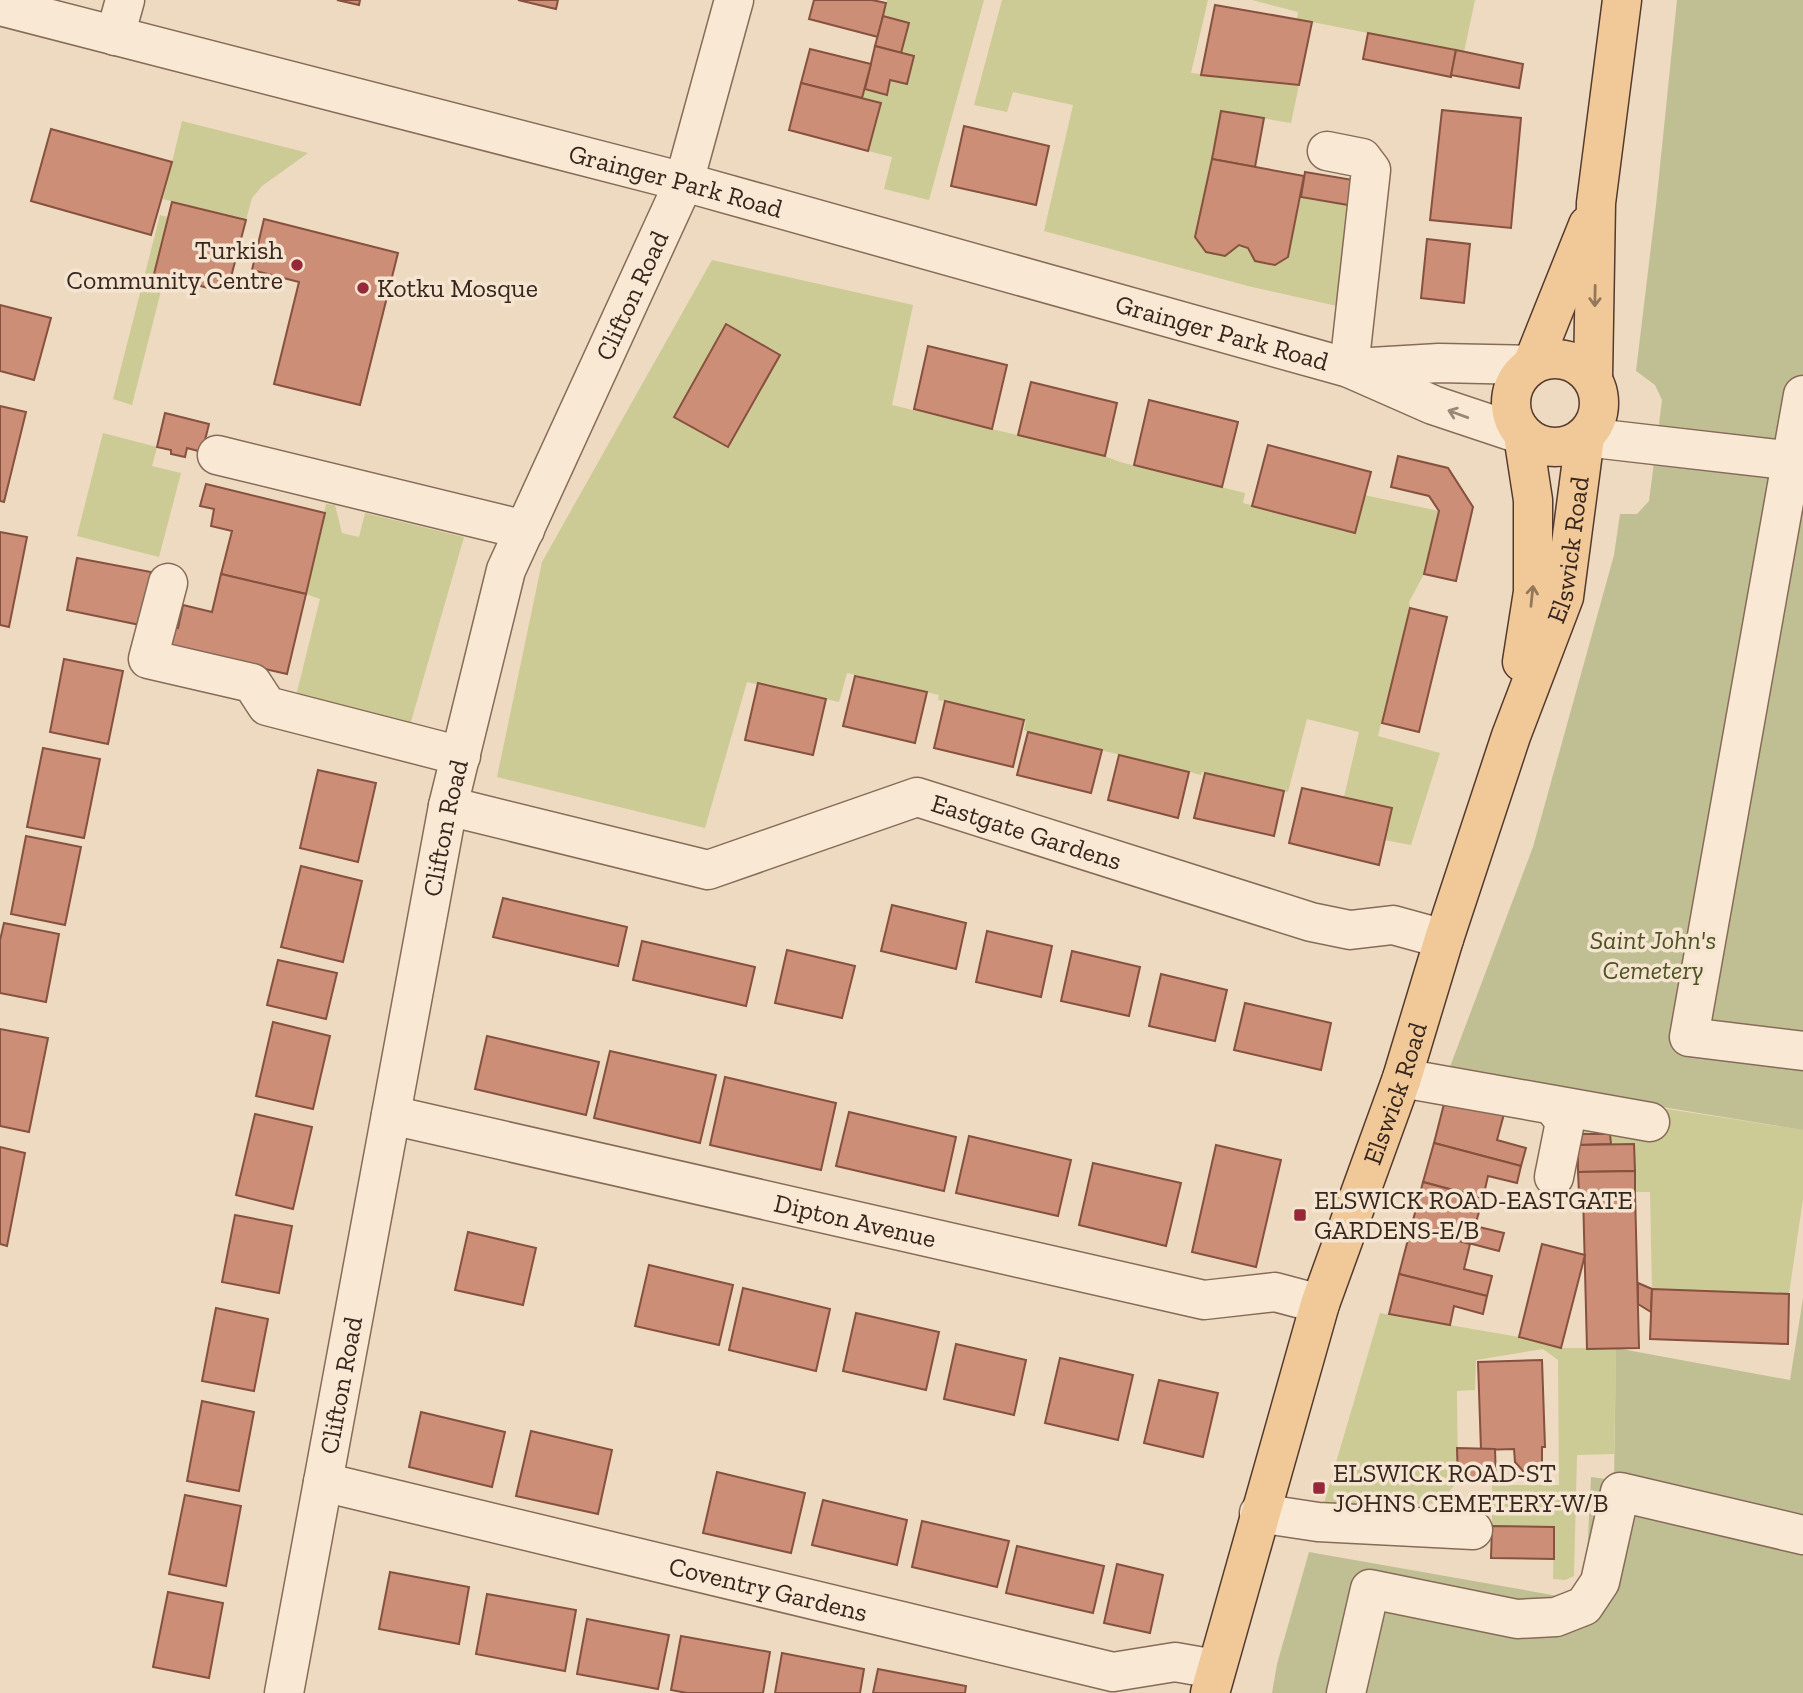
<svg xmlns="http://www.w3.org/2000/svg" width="1803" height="1693" font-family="'Zilla Slab',serif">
<rect width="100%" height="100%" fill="#eedac1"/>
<!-- green -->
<g fill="#ccca95">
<polygon points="887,0 984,0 929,200 884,189 892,157 868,151 881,103 862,98 865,89 886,94 890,80 907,84 914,57 901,53 909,23 883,16"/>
<polygon points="1002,0 1208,0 1191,73 1299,85 1291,123 1221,111 1212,159 1239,245 1248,248 1255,261 1275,265 1288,256 1301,197 1354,206 1337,306 1248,286 1044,231 1073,105 1013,92 1007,112 974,105"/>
<polygon points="1252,0 1475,0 1464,52 1297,19 1298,12"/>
<polygon points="182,121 308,153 262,186 252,198 246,220 163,199"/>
<polygon points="160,215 168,217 152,279 163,283 132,405 113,399"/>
<polygon points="712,260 913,305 892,405 1105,456 1120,462 1245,493 1243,503 1354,532 1364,495 1439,511 1424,574 1409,602 1410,608 1378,736 1440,753 1411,845 1384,840 1392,808 1344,797 1359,732 1307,719 1288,792 1202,772 1201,775 1189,772 1028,732 1024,730 1026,721 1024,720 938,700 939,695 847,673 839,702 747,682 705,828 497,777 542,562"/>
<polygon points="103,433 157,447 152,466 181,473 159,557 77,536"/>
<polygon points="326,504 335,505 342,533 359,537 365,513 464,537 410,725 296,696 320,599 306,594"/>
<polygon points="1584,1096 1803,1130 1803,1199 1789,1294 1652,1289 1650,1192 1635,1192 1634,1144 1611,1144 1610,1134 1577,1134"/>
<polygon points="1380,1313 1519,1337 1561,1348 1616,1348 1614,1454 1577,1455 1574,1576 1565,1580 1553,1579 1554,1527 1492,1526 1492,1485 1559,1485 1558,1360 1543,1349 1476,1360 1475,1390 1457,1391 1458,1480 1441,1503 1322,1510"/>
</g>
<!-- cemetery -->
<g fill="#c0bf94">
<polygon points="1677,0 1803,0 1803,1130 1448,1072 1533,847 1614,555 1620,514 1637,514 1649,501 1662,400 1655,385 1636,371 1656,205"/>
<polygon points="1803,1298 1803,1693 1272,1693 1277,1664 1309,1552 1558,1596 1575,1591 1586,1578 1591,1477 1614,1480 1616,1348 1790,1380"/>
</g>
<!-- building -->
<g fill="#cc8e77" stroke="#86513e" stroke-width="2">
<polygon points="337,0 360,0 359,5"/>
<polygon points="518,0 558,0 556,9"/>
<polygon points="814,0 872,0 886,3 878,37 809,19"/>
<polygon points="1215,5 1312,22 1299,85 1201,75"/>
<polygon points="883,16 909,23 901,53 875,46"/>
<polygon points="1368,33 1456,50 1451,77 1363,59"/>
<polygon points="875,46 914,56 907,84 890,80 887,95 865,89"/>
<polygon points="810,49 871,64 862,98 801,83"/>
<polygon points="1456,50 1523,64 1519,88 1451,75"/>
<polygon points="801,83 881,103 868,151 789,130"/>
<polygon points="1442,110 1521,118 1511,228 1430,220"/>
<polygon points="1221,111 1264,118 1255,167 1212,159"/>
<polygon points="964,126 1049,146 1036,205 951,186"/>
<polygon points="51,129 172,162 151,235 31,201"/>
<polygon points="1212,159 1304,176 1288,257 1275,265 1255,261 1248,248 1239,245 1225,256 1206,252 1195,237"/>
<polygon points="1305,172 1359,181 1354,206 1301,197"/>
<polygon points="172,202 246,220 231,277 220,274 216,290 154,274"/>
<polygon points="264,219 398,253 360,405 274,384 299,282 252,270"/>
<polygon points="1427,239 1470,244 1464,303 1421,298"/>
<polygon points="0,305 51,318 34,380 0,371"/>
<polygon points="726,324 780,355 728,447 674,417"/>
<polygon points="928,346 1007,365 992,429 914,409"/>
<polygon points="1031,382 1117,403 1105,456 1018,435"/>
<polygon points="1149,400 1238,422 1222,487 1134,465"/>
<polygon points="0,406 26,412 4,502 0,501"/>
<polygon points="165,413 209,424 202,452 187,448 185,457 171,454 171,450 157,447"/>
<polygon points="1268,445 1371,472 1355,533 1252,506"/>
<polygon points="1398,456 1448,468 1473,507 1456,581 1424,574 1439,511 1429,496 1391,487"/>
<polygon points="206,484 325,513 306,594 221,574 232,531 211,526 214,509 200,506"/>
<polygon points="0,532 27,537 9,627 0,625"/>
<polygon points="77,558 151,572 140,625 67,610"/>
<polygon points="221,574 306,594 287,674 161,645 165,626 178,628 183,605 212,612"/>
<polygon points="1410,608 1447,617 1419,732 1382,723"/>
<polygon points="64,659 123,671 108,744 50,732"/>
<polygon points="855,676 927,692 915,743 843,726"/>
<polygon points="758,683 826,699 813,755 745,740"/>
<polygon points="945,701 1024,720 1013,767 934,748"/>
<polygon points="1028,732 1102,750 1091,793 1017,775"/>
<polygon points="43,748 100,759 84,838 27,827"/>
<polygon points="1119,755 1189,772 1178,818 1108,800"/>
<polygon points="318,770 376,783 358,862 300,848"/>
<polygon points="1205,773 1284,791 1274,836 1194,818"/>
<polygon points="1302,788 1392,808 1379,865 1289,843"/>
<polygon points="26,836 81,847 65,925 11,914"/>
<polygon points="301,866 362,881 343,962 281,947"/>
<polygon points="503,898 627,927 618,966 493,937"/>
<polygon points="892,905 966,923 956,969 881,951"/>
<polygon points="4,923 59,934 46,1002 0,993 0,940"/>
<polygon points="987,931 1052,946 1041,997 976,982"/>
<polygon points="642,941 755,967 746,1006 633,980"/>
<polygon points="787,950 855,966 842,1018 775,1003"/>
<polygon points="1072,951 1140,967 1129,1016 1061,1001"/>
<polygon points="278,960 337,973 326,1019 267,1005"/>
<polygon points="1161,974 1227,990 1215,1041 1149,1026"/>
<polygon points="1245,1003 1331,1023 1321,1070 1234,1050"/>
<polygon points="273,1022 330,1036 313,1109 256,1096"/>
<polygon points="0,1029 48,1038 29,1132 0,1126"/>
<polygon points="487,1036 599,1062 586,1115 475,1089"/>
<polygon points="610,1051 716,1075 700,1143 594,1118"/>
<polygon points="725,1077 836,1103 821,1170 710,1145"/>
<polygon points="1445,1100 1505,1110 1497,1140 1526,1148 1521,1166 1434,1143"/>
<polygon points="849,1112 956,1137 944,1191 836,1166"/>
<polygon points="255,1114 312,1127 293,1209 236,1195"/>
<polygon points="1577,1134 1610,1134 1611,1144 1578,1145"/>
<polygon points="969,1136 1071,1160 1058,1216 956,1193"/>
<polygon points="1434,1143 1521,1166 1517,1183 1488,1176 1483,1198 1423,1182"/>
<polygon points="1634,1144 1635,1171 1578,1172 1578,1145"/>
<polygon points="1216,1145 1281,1160 1256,1267 1192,1252"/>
<polygon points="0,1147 25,1153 7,1246 0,1244"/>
<polygon points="1093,1163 1181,1183 1166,1246 1079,1225"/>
<polygon points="1635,1171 1635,1192 1579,1193 1578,1172"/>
<polygon points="1423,1182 1483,1198 1475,1226 1504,1233 1499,1251 1411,1228"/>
<polygon points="1635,1192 1639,1348 1587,1349 1583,1193"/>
<polygon points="235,1215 292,1226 279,1293 222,1282"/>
<polygon points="1411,1228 1470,1244 1464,1269 1492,1276 1487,1296 1399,1274"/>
<polygon points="468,1232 536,1248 523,1305 455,1290"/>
<polygon points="1542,1244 1585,1255 1561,1348 1519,1337"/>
<polygon points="649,1265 733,1285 719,1345 635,1326"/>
<polygon points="1399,1274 1487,1296 1483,1314 1454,1306 1450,1325 1389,1314"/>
<polygon points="1638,1283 1652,1289 1651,1312 1638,1304"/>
<polygon points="743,1288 830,1309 816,1371 729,1350"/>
<polygon points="1652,1289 1789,1294 1788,1344 1650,1339"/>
<polygon points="216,1308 268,1319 254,1391 202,1381"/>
<polygon points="856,1313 939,1332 926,1390 843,1371"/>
<polygon points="956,1344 1026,1360 1014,1415 944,1399"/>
<polygon points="1060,1358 1133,1375 1118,1440 1045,1423"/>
<polygon points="1542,1360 1545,1447 1542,1447 1542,1461 1534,1471 1523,1471 1515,1462 1514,1449 1481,1450 1478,1362"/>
<polygon points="1159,1380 1218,1393 1203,1457 1144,1443"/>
<polygon points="202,1401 254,1412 239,1491 187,1481"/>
<polygon points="421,1412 505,1432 492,1487 409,1467"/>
<polygon points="531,1431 612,1450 598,1514 516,1496"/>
<polygon points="1457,1448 1495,1449 1496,1479 1458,1480"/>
<polygon points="717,1472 805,1493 791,1553 703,1533"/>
<polygon points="185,1495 241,1506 226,1586 169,1574"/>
<polygon points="823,1500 907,1520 897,1565 812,1545"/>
<polygon points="922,1521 1009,1541 997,1587 912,1567"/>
<polygon points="1492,1526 1554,1527 1554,1559 1491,1558"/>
<polygon points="1017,1546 1104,1566 1093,1613 1006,1593"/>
<polygon points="1117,1564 1163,1575 1150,1633 1104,1623"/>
<polygon points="390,1572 469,1587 459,1644 379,1629"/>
<polygon points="168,1592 223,1603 209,1678 153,1667"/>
<polygon points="487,1594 576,1610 565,1671 476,1654"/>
<polygon points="587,1619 669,1635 658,1689 577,1674"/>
<polygon points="681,1636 770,1652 763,1693 687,1693 671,1690"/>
<polygon points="782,1653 864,1669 860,1693 775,1693"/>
<polygon points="878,1669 966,1686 965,1693 873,1693"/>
</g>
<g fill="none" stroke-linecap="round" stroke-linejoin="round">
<defs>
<g id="minor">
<path id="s1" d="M0 6 684 182 1349 368 1433 405 1523 435"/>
<polyline points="115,36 125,0"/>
<polyline points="1327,151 1362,158 1371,170 1349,368"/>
<polyline points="1354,368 1439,363 1532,365"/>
<polyline points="1803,395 1689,1037 1803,1051"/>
<polyline points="1585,437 1803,462"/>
<polyline points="217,455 525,530"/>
<polyline points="168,583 148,659 252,683 267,706 461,756"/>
<path id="s2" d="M448 806 708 870 917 797 1311 922 1350 930 1393 925 1444 939"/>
<polyline points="1402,1078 1650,1122"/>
<path id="s3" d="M391 1115 1204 1300 1275 1292 1320 1304"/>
<polyline points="1554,1177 1565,1122 1554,1107"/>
<path id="s4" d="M323 1482 1113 1672 1175 1662 1215 1669"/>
<polyline points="1259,1513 1318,1522 1473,1530"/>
<path id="s5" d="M284 1693 448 806 506 570 684 182 734 0"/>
<polyline points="1346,1693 1370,1589 1517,1619 1556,1617 1584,1606 1600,1582 1620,1492 1803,1535"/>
</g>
<g id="major">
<circle cx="1555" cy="403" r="44"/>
<polyline points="1532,365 1588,225"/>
<polyline points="1593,378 1596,203 1622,0"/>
<polyline points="1522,662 1533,592 1533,500 1523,435"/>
<path id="s6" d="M1210 1693 1320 1304 1402 1078 1444 939 1511 736 1564 597 1585 437"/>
</g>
</defs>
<!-- minor casing -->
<use href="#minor" stroke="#876b59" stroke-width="41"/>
<!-- major casing -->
<use href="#major" stroke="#543a2d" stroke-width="41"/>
<!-- minor -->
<use href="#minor" stroke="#f9e9d4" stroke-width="38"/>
<!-- major -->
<use href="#major" stroke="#f1c998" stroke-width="38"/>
</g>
<!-- one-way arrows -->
<defs><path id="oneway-shaft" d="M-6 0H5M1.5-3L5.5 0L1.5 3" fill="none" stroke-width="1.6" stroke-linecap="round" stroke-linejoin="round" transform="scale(1.75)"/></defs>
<g stroke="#94785a">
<use href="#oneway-shaft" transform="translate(1595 296) rotate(91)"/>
<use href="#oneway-shaft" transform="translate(1532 596) rotate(-84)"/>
</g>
<use stroke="#988878" href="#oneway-shaft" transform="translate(1458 414) rotate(-160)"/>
<!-- markers -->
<g fill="#962939" stroke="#f5e5d0" stroke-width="2.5">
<circle cx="297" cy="265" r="7"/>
<circle cx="363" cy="288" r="7"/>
<rect x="1293" y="1208" width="14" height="14" rx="3.5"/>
<rect x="1312" y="1481" width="14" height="14" rx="3.5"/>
</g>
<g text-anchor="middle" stroke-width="7" stroke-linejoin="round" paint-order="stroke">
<!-- street labels -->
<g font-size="26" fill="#37261d" stroke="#f5e5d0">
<text dy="9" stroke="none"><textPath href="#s1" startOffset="698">Grainger Park Road</textPath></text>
<text dy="9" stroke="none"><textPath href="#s5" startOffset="1447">Clifton Road</textPath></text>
<text dy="9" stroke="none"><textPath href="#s1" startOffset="1265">Grainger Park Road</textPath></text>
<text dy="9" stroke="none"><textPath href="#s6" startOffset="1200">Elswick Road</textPath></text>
<text dy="9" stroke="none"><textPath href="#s5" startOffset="880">Clifton Road</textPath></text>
<text dy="9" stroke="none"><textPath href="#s2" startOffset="604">Eastgate Gardens</textPath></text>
<text dy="9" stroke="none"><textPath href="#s6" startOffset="628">Elswick Road</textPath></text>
<text dy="9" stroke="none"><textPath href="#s3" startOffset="476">Dipton Avenue</textPath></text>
<text dy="9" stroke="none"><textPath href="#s5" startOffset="313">Clifton Road</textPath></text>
<text dy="9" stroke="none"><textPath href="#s4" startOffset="458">Coventry Gardens</textPath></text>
</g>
<!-- poi labels -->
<g font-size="26" fill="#37261d" stroke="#f5e5d0" text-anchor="start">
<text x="283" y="259" text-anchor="end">Turkish<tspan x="283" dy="30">Community Centre</tspan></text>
<text x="377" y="297">Kotku Mosque</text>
<text x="1314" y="1209">ELSWICK ROAD-EASTGATE<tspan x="1314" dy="30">GARDENS-E/B</tspan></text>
<text x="1333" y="1482">ELSWICK ROAD-ST<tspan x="1333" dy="30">JOHNS CEMETERY-W/B</tspan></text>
</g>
<!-- park labels -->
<g font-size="26" font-style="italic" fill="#4e5323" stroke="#f5e5d0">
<text x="1653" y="949">Saint John's<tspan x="1653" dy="30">Cemetery</tspan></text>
</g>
</g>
</svg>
